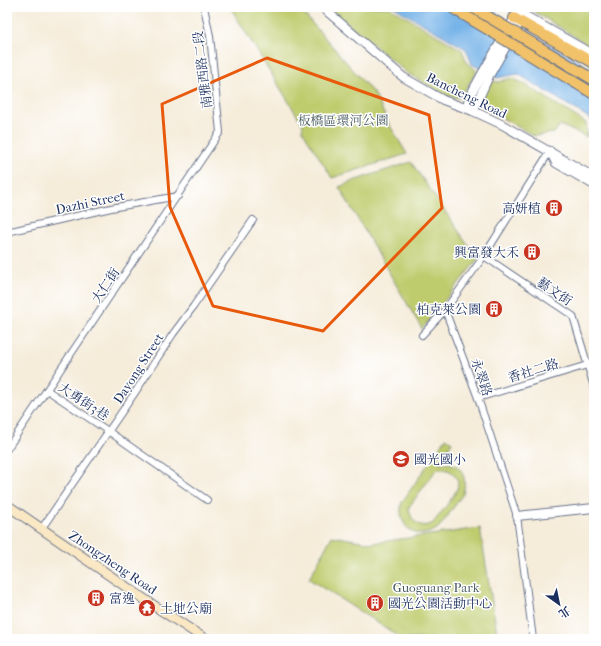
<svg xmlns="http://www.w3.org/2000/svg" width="601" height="646" font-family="'IM FELL French Canon','Noto Serif TC',serif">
<rect width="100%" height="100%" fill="#fff"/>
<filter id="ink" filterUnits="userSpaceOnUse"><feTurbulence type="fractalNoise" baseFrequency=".025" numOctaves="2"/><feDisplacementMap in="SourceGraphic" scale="8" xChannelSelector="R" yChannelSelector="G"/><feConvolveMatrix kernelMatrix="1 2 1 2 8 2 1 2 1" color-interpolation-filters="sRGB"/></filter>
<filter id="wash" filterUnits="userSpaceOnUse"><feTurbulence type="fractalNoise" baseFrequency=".012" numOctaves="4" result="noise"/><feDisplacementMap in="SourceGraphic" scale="16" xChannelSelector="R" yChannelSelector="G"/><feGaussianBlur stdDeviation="0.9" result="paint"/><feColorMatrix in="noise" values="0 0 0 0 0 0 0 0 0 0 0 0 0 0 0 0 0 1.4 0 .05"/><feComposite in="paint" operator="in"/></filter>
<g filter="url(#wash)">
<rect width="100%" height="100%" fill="#f5ecda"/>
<!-- green -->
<g fill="#bfcc6e" stroke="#6d7e66" fill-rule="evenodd">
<polygon points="230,7 298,7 375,95 389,124 407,154 332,178 302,130 303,125"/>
<polygon points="328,7 389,7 462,50 467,62 477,71 460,98 447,96 407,73"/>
<polygon points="527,7 594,7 594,37 588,45"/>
<polygon points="511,78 523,83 586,123 587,137 560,125 554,133 534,136 483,107 482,95 491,81 498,82"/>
<polygon points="411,162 478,259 422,329 339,187 353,181"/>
<path d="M446 438 452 442 439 463C460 461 468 474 463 494 456 503 444 523 437 529 434 531 431 532 428 533 409 538 397 520 402 502ZM439 469C450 468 461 476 457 489 454 497 439 515 433 523 420 530 410 521 409 507L436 470Z"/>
<polygon points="480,528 498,639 403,639 309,579 332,536 372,543"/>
</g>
<!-- water -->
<polygon fill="#76b3e8" stroke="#4871a3" points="394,7 486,7 594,71 594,121 518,74 497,78 472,64 466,49"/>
</g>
<g filter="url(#ink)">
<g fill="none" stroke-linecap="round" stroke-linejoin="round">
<defs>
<g id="minor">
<polyline points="7,232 111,208 178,196"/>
<polyline points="484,256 573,316 594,387"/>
<polyline points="422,335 445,310"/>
<polyline points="47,390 108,431 207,500"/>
<polyline points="478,398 594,363"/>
<polyline points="7,449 220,132 210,36 204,7"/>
<polyline points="42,528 134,394 173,334 193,307 253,220"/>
<polyline points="533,639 517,516 478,398 445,310 484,256 550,151"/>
</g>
<g id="tertiary">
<polyline points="322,7 403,77 443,100 473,111 501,124 594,177"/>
<polyline points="510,7 594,55"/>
<polyline points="466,108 470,96 483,72 518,12"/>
<polyline points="473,111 489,76 524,15"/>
<polyline points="550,151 556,163 594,185"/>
<polyline points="517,516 594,508"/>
</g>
<polyline id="secondary" points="7,505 141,597 205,639"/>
<polyline id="trunk" points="514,18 594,63"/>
</defs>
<!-- minor casing -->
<use href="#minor" stroke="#677189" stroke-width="8"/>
<!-- tertiary casing -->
<use href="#tertiary" stroke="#677189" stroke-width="10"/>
<!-- secondary casing -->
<use href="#secondary" stroke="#677189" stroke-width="11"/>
<!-- trunk casing -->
<use href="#trunk" stroke="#677189" stroke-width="12"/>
<!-- minor -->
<use href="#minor" stroke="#fff" stroke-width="6"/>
<!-- tertiary -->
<use href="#tertiary" stroke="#fff" stroke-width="8"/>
<!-- secondary -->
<use href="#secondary" stroke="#fae7c3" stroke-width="9"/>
<!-- trunk -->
<use href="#trunk" stroke="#f2c26a" stroke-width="10"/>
<defs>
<g id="trunk-bridge">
<polyline points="451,7 594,94"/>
<polyline points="472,7 594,80"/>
</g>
</defs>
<!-- trunk-bridge casing -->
<use href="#trunk-bridge" stroke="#677189" stroke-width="12" stroke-linecap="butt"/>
<!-- trunk-bridge -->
<use href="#trunk-bridge" stroke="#f2c26a" stroke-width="10"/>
</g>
</g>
<!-- marked area -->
<path fill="none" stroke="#e8590c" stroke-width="3" stroke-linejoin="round" d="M267 58 429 115 442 208 323 331 213 306 170 207 162 104Z"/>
<!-- icons -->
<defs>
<symbol id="building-disc" viewBox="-11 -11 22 22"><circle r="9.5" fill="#c8321e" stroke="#fff"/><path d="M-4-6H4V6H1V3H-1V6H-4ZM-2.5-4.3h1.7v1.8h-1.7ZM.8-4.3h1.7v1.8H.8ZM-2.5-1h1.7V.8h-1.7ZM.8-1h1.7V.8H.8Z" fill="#fff"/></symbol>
<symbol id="school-disc" viewBox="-11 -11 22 22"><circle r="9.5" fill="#c8321e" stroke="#fff"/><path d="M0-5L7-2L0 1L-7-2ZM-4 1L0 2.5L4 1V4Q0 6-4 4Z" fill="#fff"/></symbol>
<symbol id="temple-disc" viewBox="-11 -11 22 22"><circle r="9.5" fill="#c8321e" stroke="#fff"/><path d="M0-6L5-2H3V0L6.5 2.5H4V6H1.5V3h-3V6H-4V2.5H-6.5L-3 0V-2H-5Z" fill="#fff"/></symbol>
</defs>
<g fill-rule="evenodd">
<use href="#building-disc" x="544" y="198" width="20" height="20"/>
<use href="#building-disc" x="522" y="242" width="20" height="20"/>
<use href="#building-disc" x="484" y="299" width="20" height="20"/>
<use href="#school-disc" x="391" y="449" width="20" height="20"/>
<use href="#building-disc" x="86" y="588" width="20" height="20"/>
<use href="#building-disc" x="365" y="593" width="20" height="20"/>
<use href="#temple-disc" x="137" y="598" width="20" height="20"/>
</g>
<g text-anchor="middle" stroke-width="3" stroke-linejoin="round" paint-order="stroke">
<!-- street labels -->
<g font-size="13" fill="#1b2f5e" stroke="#fff">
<text transform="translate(202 70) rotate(-97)" y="5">南雅西路二段</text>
<text transform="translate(467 95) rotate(26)" y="5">Bancheng Road</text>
<text transform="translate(90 202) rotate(-12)" y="5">Dazhi Street</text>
<text transform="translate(105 285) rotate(-56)" y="5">大仁街</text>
<text transform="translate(555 291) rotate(34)" y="5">藝文街</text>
<text transform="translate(138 368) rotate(-57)" y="5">Dayong Street</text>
<text transform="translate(533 370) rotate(-17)" y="5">香社二路</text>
<text transform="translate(482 377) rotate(71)" y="5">永翠路</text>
<text transform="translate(84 401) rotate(33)" y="5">大勇街3巷</text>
<text transform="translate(113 562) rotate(34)" y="5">Zhongzheng Road</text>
</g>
<!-- park labels -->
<g font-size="13" fill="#4c5e63" stroke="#fff">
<text x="343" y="125">板橋區環河公園</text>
<text x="436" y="592">Guoguang Park</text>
</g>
<!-- poi labels -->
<g font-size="13" fill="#1b2f5e" stroke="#fff" text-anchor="start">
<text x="541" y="213" text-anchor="end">高妍植</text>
<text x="519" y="257" text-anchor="end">興富發大禾</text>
<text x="481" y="314" text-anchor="end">柏克萊公園</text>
<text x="414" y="464">國光國小</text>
<text x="109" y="603">富逸</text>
<text x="388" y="608">國光公園活動中心</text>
<text x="160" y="613">土地公廟</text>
</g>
</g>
<!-- margin -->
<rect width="601" height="646" fill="none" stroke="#fff" stroke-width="24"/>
<!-- north arrow -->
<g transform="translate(559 604) rotate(147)" stroke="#ffffff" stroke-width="3" paint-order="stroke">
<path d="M0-3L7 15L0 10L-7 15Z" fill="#1b2f5e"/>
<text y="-6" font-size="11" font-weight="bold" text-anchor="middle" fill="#1b2f5e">北</text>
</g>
</svg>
